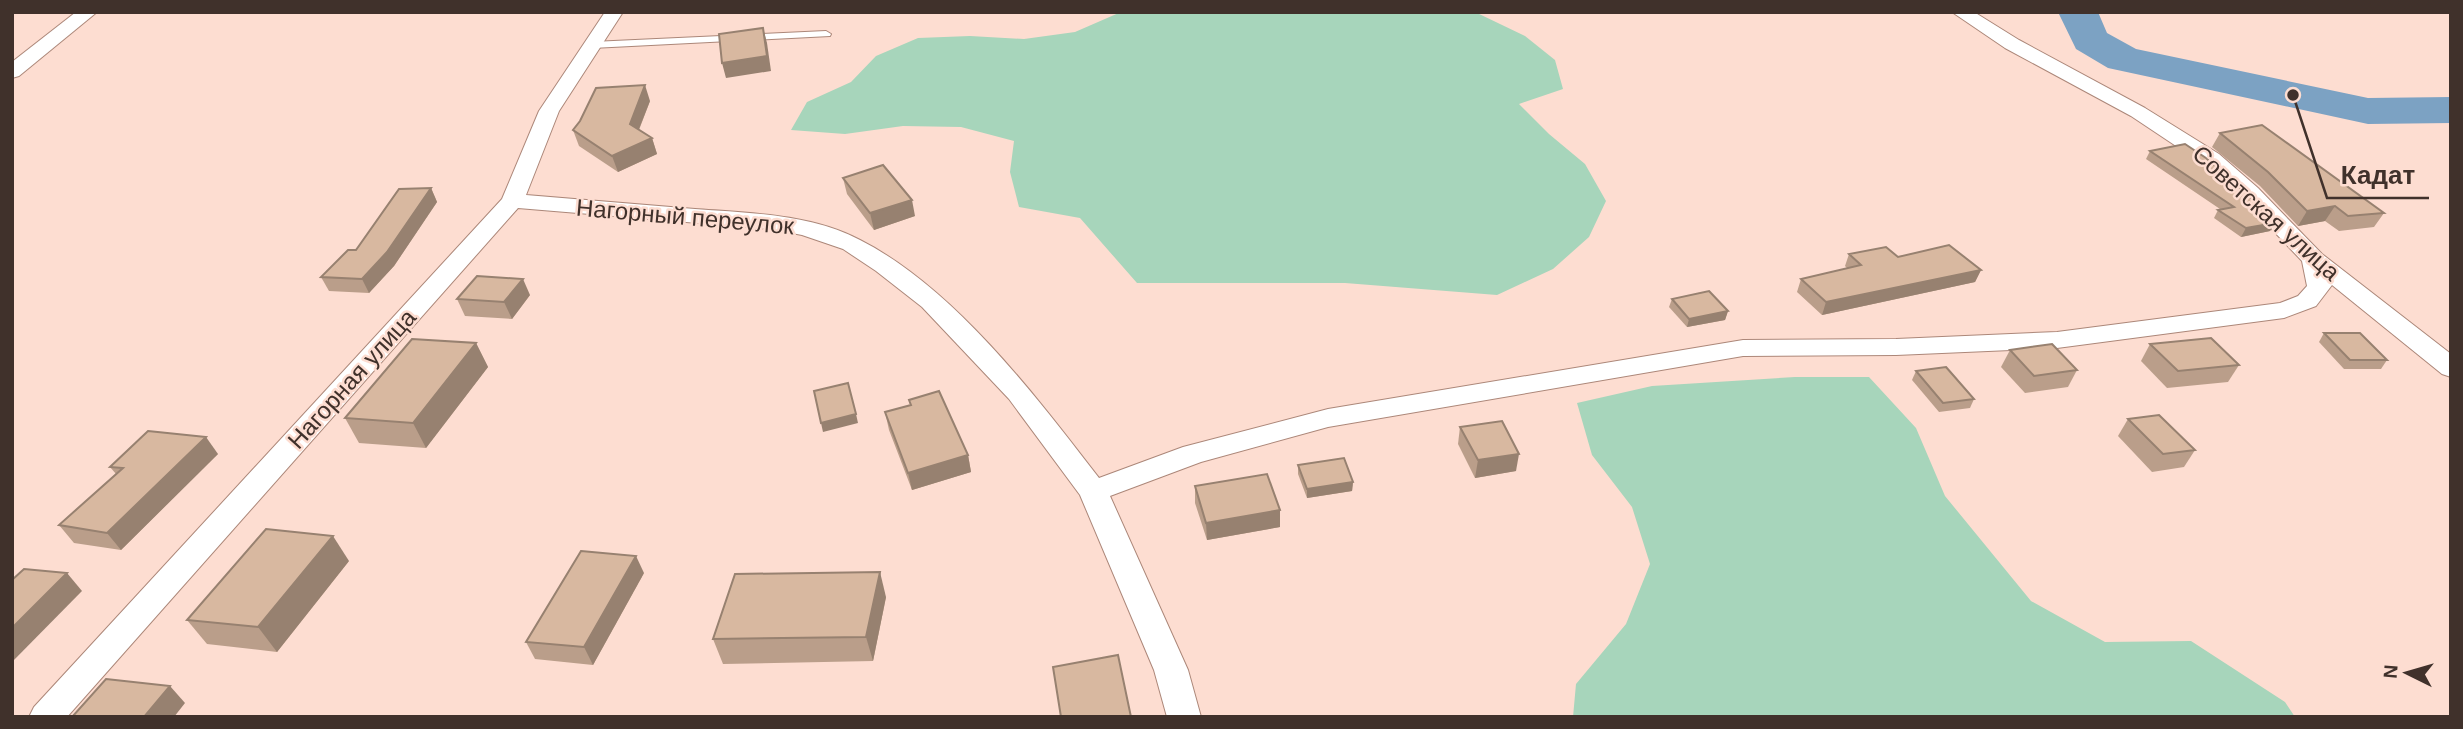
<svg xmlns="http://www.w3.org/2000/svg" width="2463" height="729" font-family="Arial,sans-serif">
<rect width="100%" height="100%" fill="#fdddd1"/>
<!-- green -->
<g fill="#a7d5bb">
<polygon points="1121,12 1475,12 1525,36 1555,60 1563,89 1519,104 1549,134 1585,164 1606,201 1589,237 1553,269 1497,295 1345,283 1137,283 1080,218 1019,207 1010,172 1014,141 961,127 903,126 845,134 791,130 807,102 851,82 876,56 918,38 970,36 1024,39 1075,32"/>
<polygon points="1795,377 1869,377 1916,428 1945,496 2031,601 2105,642 2191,641 2285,702 2295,717 1573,717 1576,684 1626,624 1650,564 1632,507 1592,455 1577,403 1652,386"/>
</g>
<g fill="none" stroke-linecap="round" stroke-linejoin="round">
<!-- river -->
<polygon fill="#7ca2c3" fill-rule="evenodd" points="2058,12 2098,12 2107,33 2136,49 2368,98 2451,97 2451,123 2368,124 2108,68 2076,49"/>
<defs>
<polygon id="service" points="826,31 831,34 830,36 592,48 587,45 592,42"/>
<g id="minor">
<polygon points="76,12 97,12 19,76 12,78 12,62"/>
<path d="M605 12H623L559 111 526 195C582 200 638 204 695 209 749 213 811 214 860 240 953 287 1036 396 1099 478L1183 447 1328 409 1743 340 1896 339 2057 332 2280 303 2298 296 2307 286 2302 261 2242 198 2203 164 2131 116 2005 48 1952 12H1974L2019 40 2145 108 2219 154 2258 188 2322 254 2451 354V377L2442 374 2332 285 2316 306 2284 318 2057 348 1896 355 1743 356 1328 427 1201 462 1110 496 1188 670 1201 717H1167L1154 670 1080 495 1009 399 922 307 876 271 843 249 802 235 771 229 518 208 67 717H29L34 707 502 199 539 111Z"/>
</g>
</defs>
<!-- service casing -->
<use href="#service" stroke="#ac8779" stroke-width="2"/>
<!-- minor casing -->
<use href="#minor" stroke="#ac8779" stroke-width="2"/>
<!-- service -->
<use href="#service" fill="#fff" fill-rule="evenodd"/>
<!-- minor -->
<use href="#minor" fill="#fff" fill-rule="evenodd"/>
</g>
<!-- wall -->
<g fill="#ba9e8a">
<polygon points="650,101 639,130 652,138 657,154 618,172 579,146 573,130"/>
<polygon points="2220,133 2384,213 2374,227 2339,231 2325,221 2298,226 2260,186 2212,147"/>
<polygon points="2150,151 2275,223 2270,231 2241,237 2214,218 2218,210 2220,209 2146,159"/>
<polygon points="843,178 915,216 874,230 847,194"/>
<polygon points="431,188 437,202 394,266 369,293 329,291 321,277"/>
<polygon points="1849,254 1898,257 1981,270 1975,282 1822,315 1797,292 1801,279 1847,268 1845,266"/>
<polygon points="530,295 512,319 465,316 457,299"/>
<polygon points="1672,299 1728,311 1725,320 1687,327 1669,307"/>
<polygon points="2324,333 2387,360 2381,369 2344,369 2319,342"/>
<polygon points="476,343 488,367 426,448 359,443 345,418"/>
<polygon points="2150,344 2239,365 2228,382 2167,388 2141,361"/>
<polygon points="2010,350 2077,370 2068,387 2025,393 2001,367"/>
<polygon points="1916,371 1974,399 1970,408 1939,412 1912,380"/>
<polygon points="909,400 968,455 971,472 912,490 889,430 885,412 910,405"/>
<polygon points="2128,419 2195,450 2184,467 2152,472 2118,436"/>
<polygon points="1460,427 1516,471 1475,478 1458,444"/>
<polygon points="218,454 121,550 74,543 59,525 116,474 110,467"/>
<polygon points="1298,465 1353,482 1352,491 1307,498 1298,474"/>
<polygon points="1195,486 1280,510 1280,527 1207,540 1195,503"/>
<polygon points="349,561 277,652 207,644 187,620"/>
<polygon points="644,573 593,665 535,659 526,642"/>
<polygon points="886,597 873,661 723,664 713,639"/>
</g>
<!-- shaded-wall -->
<g fill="#978170">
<polygon points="763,28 767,43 771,71 726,78 722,63"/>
<polygon points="645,85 650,101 635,139 630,124"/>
<polygon points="652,138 657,154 618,172 612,156"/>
<polygon points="431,188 437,202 394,266 369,293 362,279"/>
<polygon points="912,200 915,216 874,230 870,213"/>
<polygon points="2335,206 2325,221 2298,226 2307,211"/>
<polygon points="2275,223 2270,231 2241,237 2246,228"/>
<polygon points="1981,270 1975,282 1822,315 1826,302"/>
<polygon points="523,279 530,295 512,319 504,302"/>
<polygon points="1728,311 1725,320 1687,327 1689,319"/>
<polygon points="476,343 488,367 426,448 413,423"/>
<polygon points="856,414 858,423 823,432 821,423"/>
<polygon points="206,437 218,454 121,550 107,533"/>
<polygon points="1519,454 1516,471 1475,478 1478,460"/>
<polygon points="968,455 971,472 912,490 908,473"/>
<polygon points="1353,482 1352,491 1307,498 1307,489"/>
<polygon points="1280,510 1280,527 1207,540 1206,523"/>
<polygon points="333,536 349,561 277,652 258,627"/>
<polygon points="636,556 644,573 593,665 584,647"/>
<polygon points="880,572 886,597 873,661 866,637"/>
<polygon points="67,573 82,591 12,662 12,628"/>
<polygon points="170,686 185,703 174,717 144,717"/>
</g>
<!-- building -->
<g fill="#d8b8a0" stroke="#978170" stroke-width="2">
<polygon points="763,28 767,56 722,63 719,34"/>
<polygon points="645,85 630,124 652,138 612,156 573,130 580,121 596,88"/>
<polygon points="2262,125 2384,213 2348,216 2335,206 2307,211 2268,172 2220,133"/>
<polygon points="2185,144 2206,158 2245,192 2275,223 2246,228 2218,210 2234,207 2150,151"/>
<polygon points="883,165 912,200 870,213 843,178"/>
<polygon points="431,188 387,252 362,279 321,277 348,250 356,250 399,189"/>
<polygon points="1949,245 1981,270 1826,302 1801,279 1861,265 1849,254 1886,247 1898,257"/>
<polygon points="477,276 523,279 504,302 457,299"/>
<polygon points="1709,291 1728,311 1689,319 1672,299"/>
<polygon points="2324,333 2360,333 2387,360 2350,360"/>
<polygon points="2211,338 2239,365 2178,371 2150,344"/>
<polygon points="412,339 476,343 413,423 345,418"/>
<polygon points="2052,344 2077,370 2034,376 2010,350"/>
<polygon points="1946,367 1974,399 1943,403 1916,371"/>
<polygon points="848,383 856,414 821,423 814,391"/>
<polygon points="939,391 968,455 908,473 885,412 911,405 909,400"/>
<polygon points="2159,415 2195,450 2163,454 2128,419"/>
<polygon points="1502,421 1519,454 1478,460 1460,427"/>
<polygon points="148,431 206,437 107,533 59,525 123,468 110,467"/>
<polygon points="1344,458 1353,482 1307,489 1298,465"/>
<polygon points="1267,474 1280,510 1206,523 1195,486"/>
<polygon points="266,529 333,536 258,627 187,620"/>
<polygon points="581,551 636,556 584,647 526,642"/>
<polygon points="24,569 67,573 12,628 12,580"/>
<polygon points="880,572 866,637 713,639 735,574"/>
<polygon points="1118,655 1131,717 1061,717 1053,667"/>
<polygon points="106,679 170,686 144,717 72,717"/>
</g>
<g text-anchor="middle" stroke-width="5" stroke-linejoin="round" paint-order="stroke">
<!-- street labels -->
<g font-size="24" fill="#40312b" stroke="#fdddd1">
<text transform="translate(2266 213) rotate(42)" y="8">Советская улица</text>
<text transform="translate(685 217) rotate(5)" y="8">Нагорный переулок</text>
<text transform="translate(352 379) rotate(-48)" y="8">Нагорная улица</text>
</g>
</g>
<!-- callouts -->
<path fill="none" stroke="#40312b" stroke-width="2.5" d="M2293 95L2327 198H2429"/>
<circle fill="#40312b" stroke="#fdddd1" stroke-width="2.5" cx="2293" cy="95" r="7"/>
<g font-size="26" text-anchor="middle" font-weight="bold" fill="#40312b" stroke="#fdddd1" stroke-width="5" stroke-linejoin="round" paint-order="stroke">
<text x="2378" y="184">Кадат</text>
</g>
<!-- border -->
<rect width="2463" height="729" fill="none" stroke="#40312b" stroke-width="28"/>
<!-- north arrow -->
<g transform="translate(2407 673) rotate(275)" stroke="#fdddd1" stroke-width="5" paint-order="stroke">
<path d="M0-5L12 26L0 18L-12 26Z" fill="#40312b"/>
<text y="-10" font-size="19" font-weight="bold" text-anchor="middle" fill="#40312b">N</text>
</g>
</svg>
